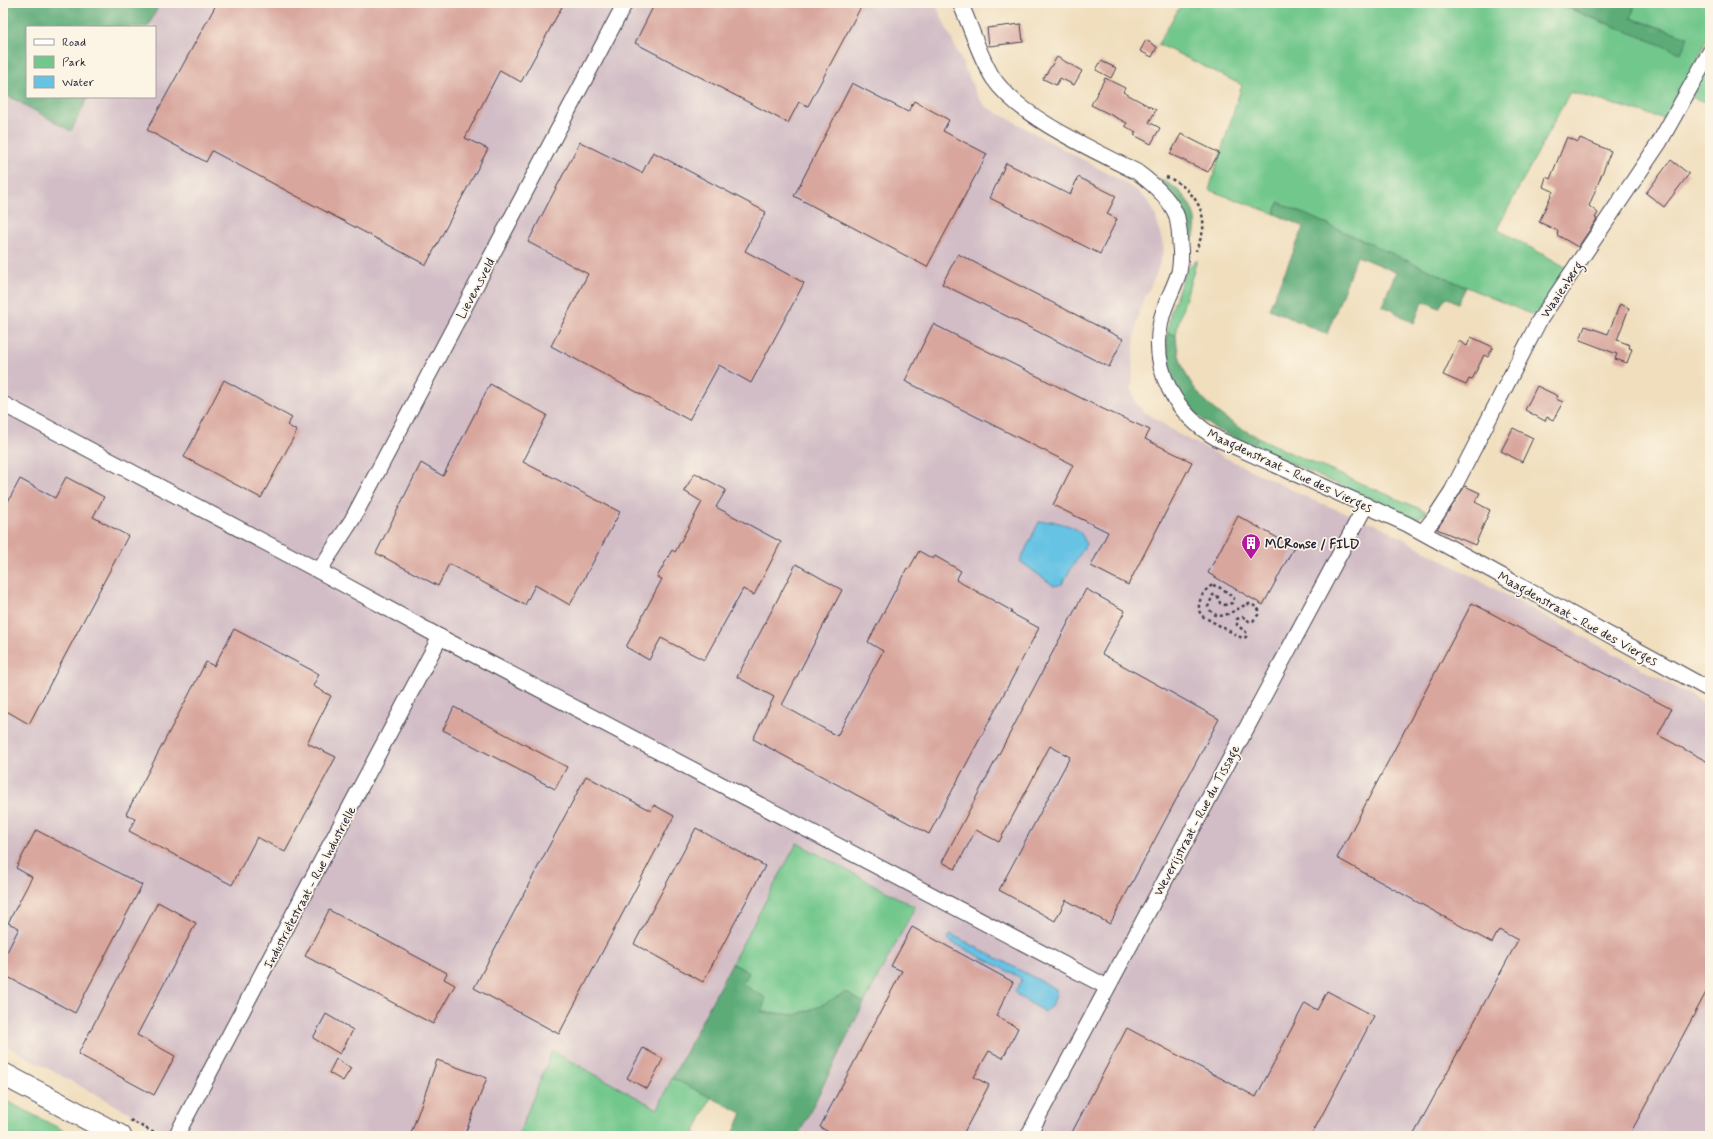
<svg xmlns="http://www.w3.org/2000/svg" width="1713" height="1139" font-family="Mynerve,sans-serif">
<rect width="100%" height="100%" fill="#fcf5e5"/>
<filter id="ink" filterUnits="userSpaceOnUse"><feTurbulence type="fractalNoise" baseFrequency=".025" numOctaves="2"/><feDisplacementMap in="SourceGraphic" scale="8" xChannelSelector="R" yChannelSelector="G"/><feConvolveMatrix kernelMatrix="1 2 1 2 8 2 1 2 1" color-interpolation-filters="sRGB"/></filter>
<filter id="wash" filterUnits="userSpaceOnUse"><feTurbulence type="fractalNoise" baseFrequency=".012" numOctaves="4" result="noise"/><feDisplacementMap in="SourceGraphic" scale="16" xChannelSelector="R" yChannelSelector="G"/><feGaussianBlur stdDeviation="0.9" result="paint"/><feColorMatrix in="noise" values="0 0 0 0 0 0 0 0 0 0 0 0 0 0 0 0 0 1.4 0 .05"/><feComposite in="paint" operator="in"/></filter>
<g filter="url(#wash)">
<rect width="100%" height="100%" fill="#f0debd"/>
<!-- industrial -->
<polygon fill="#d2bdc6" points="160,3 935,3 978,97 985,106 1120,180 1137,191 1149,202 1155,214 1164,249 1155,277 1143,301 1138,317 1134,344 1132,390 1135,402 1145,413 1158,420 1178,434 1203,447 1315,501 1380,526 1710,706 1710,1136 798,1136 864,1003 915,907 797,843 672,1078 658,1109 552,1052 518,1136 172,1136 3,1044 3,93 71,131 88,97 155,97 155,27 148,27"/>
<!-- green -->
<g fill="#72c78c" stroke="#4a7464">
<polygon points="1182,3 1556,3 1604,23 1688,37 1631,18 1635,3 1710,3 1710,28 1703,49 1669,120 1570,92 1497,229 1571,270 1535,316 1466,287 1278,203 1275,214 1209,190 1242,85 1158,44"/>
<polygon points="1710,57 1710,103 1690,97"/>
<polygon points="1197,260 1178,324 1176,335 1167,333 1171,311 1186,270"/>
<polygon points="1258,437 1297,456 1428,512 1418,518 1412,518 1253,446"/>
<polygon points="797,843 915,907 864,1003 846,993 818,1007 795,1015 761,1011 742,984 749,973 732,963"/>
<polygon points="552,1051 658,1109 672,1078 711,1097 693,1136 518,1136"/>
<polygon points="3,1099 74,1136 3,1136"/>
</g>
<!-- forest -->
<g fill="#5dac78" stroke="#40675a">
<polygon points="3,3 160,3 148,27 27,27 27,97 88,97 71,131 3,93"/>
<polygon points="1556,3 1635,3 1631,18 1688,37 1681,53"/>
<path d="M1157 179C1178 184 1199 208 1195 230 1195 237 1191 242 1188 248H1185Z"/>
<polygon points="1278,202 1466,287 1458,303 1446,297 1439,308 1423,301 1414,323 1382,305 1396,272 1357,256 1327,334 1269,309 1304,227 1275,214"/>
<path d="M1167 333 1176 335C1179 386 1214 416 1258 437L1253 446 1216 429 1199 417 1181 397 1166 362Z"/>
<polygon points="732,963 749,973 742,984 766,998 761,1012 795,1015 818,1007 846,992 864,1003 798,1136 738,1136 733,1134 742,1113 672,1078"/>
</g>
<!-- water -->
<g fill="#66c3e4" stroke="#447290">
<path d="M1052 521C1068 526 1081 526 1086 544L1062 584 1054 586 1020 561 1039 522Z"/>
<path d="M951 934 1056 989C1058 996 1051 1007 1045 1012L1017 995 1015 991 1022 981 1019 977 950 941 948 937Z"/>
</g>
<g id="blocks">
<!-- building -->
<g fill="#d8a69d">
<polygon points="217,3 564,3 521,82 500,70 465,138 488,149 426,265 212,151 206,162 147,130"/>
<polygon points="655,3 863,3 808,106 799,102 788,123 635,43"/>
<polygon points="1021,24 1023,42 989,46 987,28"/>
<polygon points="1146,40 1157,47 1152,57 1140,51"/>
<polygon points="1057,57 1082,71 1074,85 1060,78 1056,85 1043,79"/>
<polygon points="1101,61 1116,68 1111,78 1096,70"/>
<polygon points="1105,78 1125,88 1123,92 1156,110 1149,122 1160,128 1151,144 1134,135 1136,132 1125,126 1127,123 1091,105"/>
<polygon points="852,83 908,112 914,101 949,120 943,131 987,154 927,267 794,196"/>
<polygon points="1181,134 1219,153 1208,172 1170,154"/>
<polygon points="1567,137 1578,142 1580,138 1611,151 1589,206 1598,213 1595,218 1597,219 1578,247 1557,235 1558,231 1539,222 1553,191 1543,187 1546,177 1550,179"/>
<polygon points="580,142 642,173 653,152 766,212 745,251 804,283 751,383 719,365 689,420 551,346 588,274 528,242"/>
<polygon points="1671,160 1689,174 1664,207 1646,193"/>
<polygon points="1006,163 1070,195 1078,177 1116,196 1107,214 1117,219 1100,254 990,198"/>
<polygon points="958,254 1123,339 1109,367 942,284"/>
<polygon points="1620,304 1629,308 1617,340 1630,345 1629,348 1632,349 1627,363 1615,359 1617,354 1580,340 1585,326 1608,334"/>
<polygon points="933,324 1103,409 1150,430 1145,439 1192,462 1128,585 1091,566 1108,532 1053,505 1073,465 905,381"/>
<polygon points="1471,337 1493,347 1488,357 1484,355 1472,380 1469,379 1466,385 1443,375 1459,341 1467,346"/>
<polygon points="224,380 292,418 287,425 297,431 261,498 184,457"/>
<polygon points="490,384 547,415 523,462 620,512 570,605 535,585 525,605 449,564 438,586 376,553 421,463 443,476"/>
<polygon points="1537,386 1558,396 1556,399 1563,402 1553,420 1547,417 1545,421 1525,410"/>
<polygon points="1513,428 1533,438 1522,462 1501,451"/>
<polygon points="695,473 726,490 716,507 781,542 754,595 743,589 704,660 661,638 649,660 626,647 662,579 657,577 672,550 675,552 702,502 684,491"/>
<polygon points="66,477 104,497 93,517 128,536 29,724 3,709 3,511 20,479 55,498"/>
<polygon points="1465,486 1480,493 1475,502 1490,510 1475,545 1437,529"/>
<polygon points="1238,516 1294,547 1263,605 1208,573"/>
<polygon points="919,551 933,559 935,556 961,571 956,580 1012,611 1011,613 1039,628 929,834 753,739 774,697 737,677 796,564 842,590 782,705 837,736 883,651 868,642 907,568 909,569"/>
<polygon points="1086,589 1125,611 1102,654 1219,719 1110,924 1066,900 1055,921 999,890 1070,757 1050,746 999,842 976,830 955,869 942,862"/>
<polygon points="1472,603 1671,709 1658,735 1710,763 1710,985 1629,1136 1413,1136 1518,940 1499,930 1492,943 1337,858"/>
<polygon points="234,629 319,674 313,686 331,696 307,743 336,757 285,852 257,837 232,885 129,831 135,819 126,814 206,662 214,666"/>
<polygon points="454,707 567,767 555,789 443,730"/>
<polygon points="586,776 651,811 654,805 674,816 559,1034 474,988"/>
<polygon points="696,828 765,866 703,982 634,944"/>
<polygon points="36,830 142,885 75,1013 4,975 7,969 3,967 3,960 19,928 8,923 32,877 16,868"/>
<polygon points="158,902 196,923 137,1035 175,1056 154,1095 78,1054"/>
<polygon points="329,910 447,973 444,979 455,985 433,1024 305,956"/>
<polygon points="912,927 1013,982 996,1016 1018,1028 1003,1058 989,1051 974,1077 989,1085 962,1136 835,1136 820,1127 902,971 891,966"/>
<polygon points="1327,991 1374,1016 1311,1136 1070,1136 1127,1028 1256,1097 1305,1003 1317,1010"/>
<polygon points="326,1014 353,1030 340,1054 313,1038"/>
<polygon points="643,1048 663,1059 647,1089 627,1078"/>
<polygon points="336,1059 351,1068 343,1081 329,1073"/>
<polygon points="437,1060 487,1078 464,1136 410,1136"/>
</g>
</g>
</g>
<g filter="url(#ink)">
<use href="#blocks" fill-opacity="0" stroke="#413e4e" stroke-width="1"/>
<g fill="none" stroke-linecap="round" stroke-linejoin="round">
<defs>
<g id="street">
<path d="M960 3C972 28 978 54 993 78 1020 118 1094 150 1137 172 1152 183 1171 199 1177 217 1179 226 1180 236 1180 245 1181 254 1181 263 1179 272 1174 289 1164 304 1161 321 1150 370 1176 415 1218 439L1407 524 1710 690"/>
<polyline points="3,404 319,571 440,637 1107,987"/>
<polyline points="1423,532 1435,517 1452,491 1539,321 1659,143 1710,52"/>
<polyline points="319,571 352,520 625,3"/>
<polyline points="176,1136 440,637"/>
<polyline points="1028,1136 1366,505"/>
</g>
<polyline id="primary" points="3,1074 120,1136"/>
</defs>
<!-- street casing -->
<use href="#street" stroke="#413e4e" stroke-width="17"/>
<!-- primary casing -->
<use href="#primary" stroke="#413e4e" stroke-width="24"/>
<!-- path -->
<g stroke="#413e4e" stroke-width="2.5" stroke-dasharray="3 3" stroke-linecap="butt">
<path d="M1166 177C1187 184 1206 206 1203 230 1202 237 1198 244 1196 251"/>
<path d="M1213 585 1223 589 1234 598 1232 603 1225 605 1220 603 1217 595H1213L1208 607C1219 627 1235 607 1249 604H1252L1259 610 1258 615 1253 621H1249L1243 617 1237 619V625L1247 633 1246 637 1242 638 1202 616C1194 607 1203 589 1213 585Z"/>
<polyline points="130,1120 160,1136"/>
</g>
<!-- street -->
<use href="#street" stroke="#fff" stroke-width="15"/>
<!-- primary -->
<use href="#primary" stroke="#fff" stroke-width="22"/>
</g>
</g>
<!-- icons -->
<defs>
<symbol id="building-pin" viewBox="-11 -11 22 30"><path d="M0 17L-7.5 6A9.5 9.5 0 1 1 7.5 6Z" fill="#b5179e" stroke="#fcf5e5"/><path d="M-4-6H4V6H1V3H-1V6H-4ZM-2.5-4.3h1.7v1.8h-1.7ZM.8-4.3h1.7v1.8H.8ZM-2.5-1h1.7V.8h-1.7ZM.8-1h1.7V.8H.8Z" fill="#fff"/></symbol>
</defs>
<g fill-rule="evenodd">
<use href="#building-pin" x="1240" y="532" width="22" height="30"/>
</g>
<g text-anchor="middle" stroke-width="3.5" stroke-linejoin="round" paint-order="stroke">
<!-- street labels -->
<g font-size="13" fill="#22223b" stroke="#fcf5e5">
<text transform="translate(475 288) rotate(-62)" y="5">Lievensveld</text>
<text transform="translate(1561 289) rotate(-56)" y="5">Waaienberg</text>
<text transform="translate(1290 470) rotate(25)" y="5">Maagdenstraat - Rue des Vierges</text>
<text transform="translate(1578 618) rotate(29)" y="5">Maagdenstraat - Rue des Vierges</text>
<text transform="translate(1196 820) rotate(-62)" y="5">Weverijstraat - Rue du Tissage</text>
<text transform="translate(309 887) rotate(-62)" y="5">Industriëlestraat - Rue Industrielle</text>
</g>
<!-- poi labels -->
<g font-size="13" font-weight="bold" fill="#22223b" stroke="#fcf5e5" text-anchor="start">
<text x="1265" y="548">MCRonse / FILD</text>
</g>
</g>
<!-- margin -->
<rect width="1713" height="1139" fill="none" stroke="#fcf5e5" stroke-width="16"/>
<!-- legend -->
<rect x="26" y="26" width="130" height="72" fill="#fcf5e5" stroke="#a5a1a1"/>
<rect x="34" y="39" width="20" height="6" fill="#ffffff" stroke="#a5a1a1"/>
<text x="62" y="46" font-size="12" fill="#22223b">Road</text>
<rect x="34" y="56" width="20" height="12" fill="#72c78c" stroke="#a5a1a1"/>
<text x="62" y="66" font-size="12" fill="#22223b">Park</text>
<rect x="34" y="76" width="20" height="12" fill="#66c3e4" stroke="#a5a1a1"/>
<text x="62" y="86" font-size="12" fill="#22223b">Water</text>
</svg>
